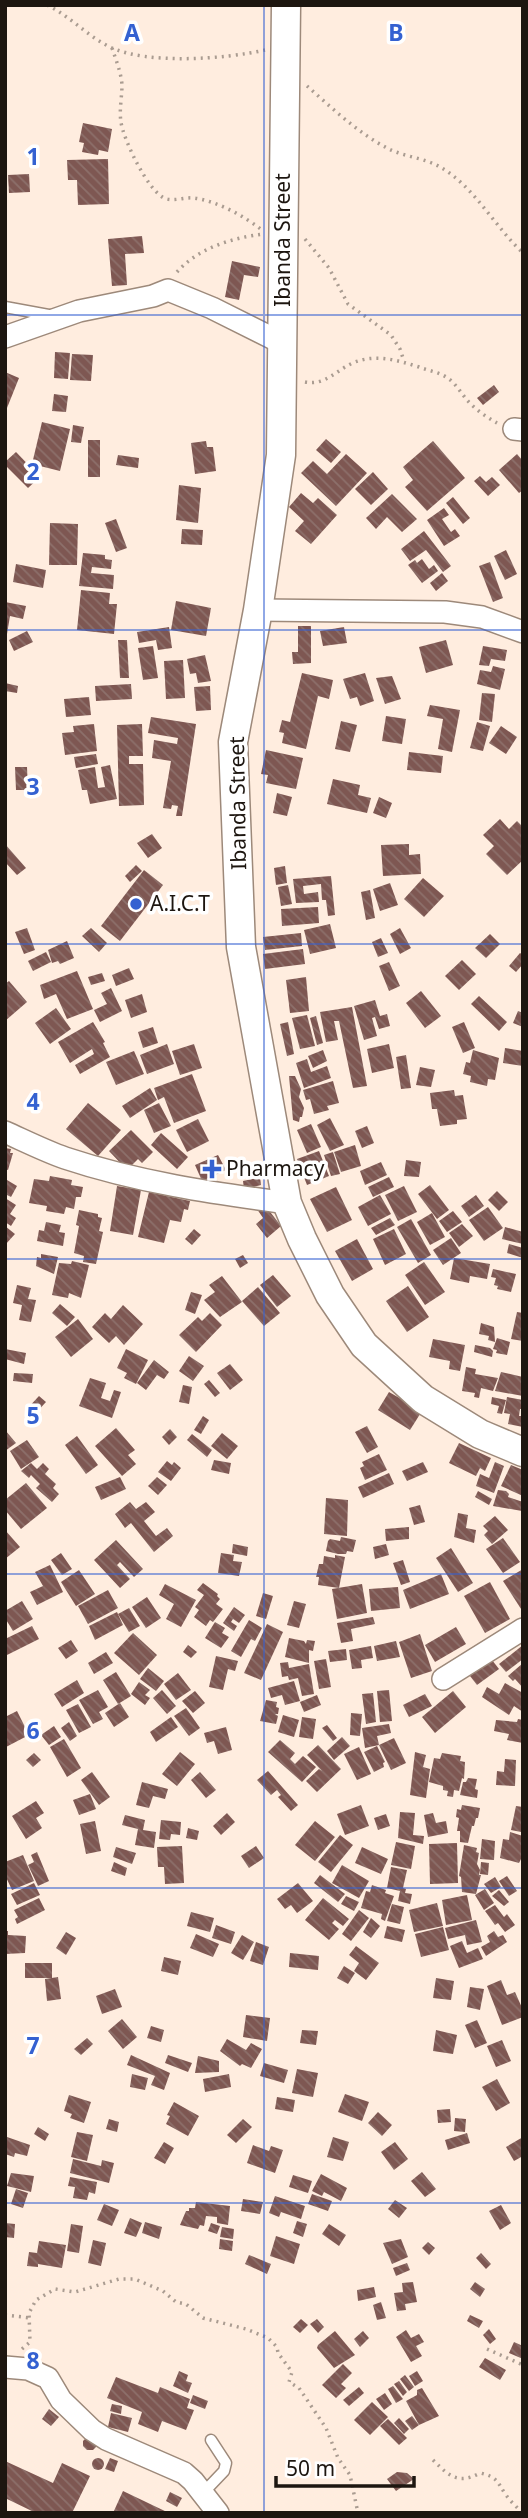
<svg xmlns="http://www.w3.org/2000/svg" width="528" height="2518" font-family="'Noto Sans',sans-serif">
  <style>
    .building { fill: url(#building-back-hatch) }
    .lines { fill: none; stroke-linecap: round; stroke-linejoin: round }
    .service-casing { stroke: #9d897a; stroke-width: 13 }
    .minor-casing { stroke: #9d897a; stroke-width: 24 }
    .tertiary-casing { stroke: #9d897a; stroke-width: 31 }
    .path { stroke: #aa9c91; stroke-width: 3.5; stroke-dasharray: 2 5; stroke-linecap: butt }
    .service { stroke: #fff; stroke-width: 10 }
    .minor { stroke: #fff; stroke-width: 21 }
    .tertiary { stroke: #fff; stroke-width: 28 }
    .grid { fill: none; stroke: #3461d1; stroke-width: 2; stroke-opacity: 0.55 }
    .poi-dot { fill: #3461d1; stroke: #fff; stroke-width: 2.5 }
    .labels { text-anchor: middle; stroke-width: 7; stroke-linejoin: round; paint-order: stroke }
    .street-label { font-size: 21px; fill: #1d1610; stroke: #fff }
    .poi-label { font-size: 21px; fill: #1d1610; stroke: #fff; text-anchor: start }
    .grid-label { font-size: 23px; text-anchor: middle; font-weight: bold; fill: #3461d1; stroke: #fff; stroke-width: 7; stroke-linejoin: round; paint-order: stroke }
  </style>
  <defs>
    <pattern id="building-back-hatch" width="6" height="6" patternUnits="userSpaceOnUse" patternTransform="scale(1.75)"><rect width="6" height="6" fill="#7e5752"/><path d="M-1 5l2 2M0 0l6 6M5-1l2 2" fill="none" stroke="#8d706b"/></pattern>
  </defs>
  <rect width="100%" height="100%" fill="#ffeddf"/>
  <g class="building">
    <polygon points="83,123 112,129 108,152 99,150 98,155 82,152 84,143 79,142"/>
    <polygon points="108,159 109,204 78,205 77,180 68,180 67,160"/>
    <polygon points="29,174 30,192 9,193 8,175"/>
    <polygon points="142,236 144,253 125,254 127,285 112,286 108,239"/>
    <polygon points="232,261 260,267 258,277 244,275 239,300 225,297"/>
    <polygon points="55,352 70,353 68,379 54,378"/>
    <polygon points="72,354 93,355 91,381 70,380"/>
    <polygon points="5,372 19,378 5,413"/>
    <polygon points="494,385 499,392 483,405 477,398"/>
    <polygon points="54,394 68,396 66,412 52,411"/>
    <polygon points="42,422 70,429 60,471 32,464"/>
    <polygon points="73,425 84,427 81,443 71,442"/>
    <polygon points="326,439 341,452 331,463 316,450"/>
    <rect x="88" y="440" width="12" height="37"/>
    <polygon points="206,441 207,447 213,447 216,471 195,474 191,443"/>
    <polygon points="433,441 465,478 427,511 405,487 413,480 403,467"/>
    <polygon points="16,452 40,477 28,488 5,465 5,462"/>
    <polygon points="346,454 367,473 336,506 301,473 313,461 327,474"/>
    <polygon points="517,454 523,461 523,490 519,493 499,470"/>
    <polygon points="118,455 139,458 138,468 116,465"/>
    <polygon points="373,472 388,489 371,505 355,489"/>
    <polygon points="480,476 486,482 492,477 500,485 488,496 474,481"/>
    <polygon points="179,485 201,488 198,523 176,520"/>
    <polygon points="301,493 313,503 318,498 337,515 311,544 295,531 304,521 289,507"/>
    <polygon points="392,494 417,519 402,532 387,517 376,529 366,518"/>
    <polygon points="453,497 470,518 463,524 446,503"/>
    <polygon points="444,508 449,515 442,519 451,532 455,529 460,536 444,546 427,520"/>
    <polygon points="116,519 127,548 116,552 105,523"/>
    <polygon points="50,523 78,524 77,565 49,565"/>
    <polygon points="182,529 203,530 202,545 181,544"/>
    <polygon points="424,531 451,566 443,572 426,550 410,561 401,549"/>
    <polygon points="506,550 517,574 505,580 494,556"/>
    <polygon points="83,553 105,555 105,559 112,560 111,569 92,567 91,573 114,575 113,589 79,586"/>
    <polygon points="422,559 429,569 434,565 438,571 422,583 408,565 415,560 417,563"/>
    <polygon points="490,562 503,598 493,602 479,566"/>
    <polygon points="16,564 46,570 43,588 13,582"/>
    <polygon points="442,573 448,581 436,591 430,583"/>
    <polygon points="81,590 110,593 109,604 117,604 114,634 77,630"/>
    <polygon points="176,601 211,608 206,636 171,630"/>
    <polygon points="5,602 26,606 23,619 10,616 7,634"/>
    <polygon points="298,626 311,626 311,663 293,664 292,652 298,652"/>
    <polygon points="169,627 172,648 158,650 156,640 139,643 137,632"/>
    <polygon points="344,627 347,643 323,646 320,631"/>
    <polygon points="27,631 33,642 14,651 9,640"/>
    <polygon points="118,640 127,640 129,678 120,678"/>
    <polygon points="446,640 453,665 426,673 419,647"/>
    <polygon points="153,646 158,678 143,680 138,648"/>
    <polygon points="483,646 507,650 505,661 491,659 489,666 479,665"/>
    <polygon points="205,655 211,681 198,683 196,673 190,674 187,659"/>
    <polygon points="183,660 185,698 166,699 164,661"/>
    <polygon points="493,666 505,669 500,690 477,684 480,670 491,672"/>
    <polygon points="302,673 333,680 329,699 318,696 306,749 282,743 284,733 279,732 282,720 290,722"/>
    <polygon points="365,673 374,701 360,706 357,697 350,699 343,679"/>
    <polygon points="392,676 401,699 385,704 376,678"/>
    <polygon points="5,683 18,686 17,693 5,691"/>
    <polygon points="131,684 132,699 96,701 95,686"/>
    <polygon points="210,686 211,710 196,711 194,687"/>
    <polygon points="482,693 495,694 492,722 479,720"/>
    <polygon points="89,697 91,715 66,717 64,699"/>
    <polygon points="430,705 460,710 452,752 438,749 443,719 427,716"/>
    <polygon points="386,716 406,719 402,744 382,741"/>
    <polygon points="151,717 196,724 182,816 176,816 178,806 172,805 171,809 163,808 171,761 152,758 154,740 177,744 178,738 148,733"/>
    <polygon points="341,721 357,725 350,752 335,749"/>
    <polygon points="477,722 490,726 483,751 470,748"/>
    <polygon points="94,724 97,751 65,755 62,733 74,732 73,726"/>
    <polygon points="142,724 143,756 129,756 129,764 143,764 144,805 119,806 117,725"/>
    <polygon points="501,726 517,737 506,754 489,743"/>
    <polygon points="266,750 303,758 296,789 266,783 268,775 261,774"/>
    <polygon points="409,752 443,756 441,773 407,770"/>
    <polygon points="96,754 98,764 76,768 74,757"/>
    <polygon points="110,765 117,799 90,804 87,790 82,790 78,770 95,767 98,788 105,787 101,767"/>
    <polygon points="15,767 27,767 28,790 16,790"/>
    <polygon points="333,779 360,785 358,795 371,798 367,813 327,804"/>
    <polygon points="277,793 292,797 287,816 273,813"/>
    <polygon points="379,797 392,803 386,818 373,813"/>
    <polygon points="500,819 509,829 517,821 523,827 523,860 507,875 486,854 494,846 483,835"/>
    <polygon points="152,834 162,848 148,858 137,843"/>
    <polygon points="5,844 26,868 17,875 5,862"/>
    <polygon points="409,844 409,855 420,854 421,874 383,876 381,845"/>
    <polygon points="136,865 142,871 130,882 125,876"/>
    <polygon points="285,866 287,883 276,885 274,868"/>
    <polygon points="144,870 163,885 120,941 101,926"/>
    <polygon points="331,876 335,915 328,916 326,900 322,900 321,884 303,886 304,894 318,892 319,902 296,903 293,879"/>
    <polygon points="423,878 444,896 424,917 404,899"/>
    <polygon points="390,883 398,905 380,911 373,889"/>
    <polygon points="288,885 292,904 281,906 278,887"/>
    <polygon points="370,890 375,918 366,920 361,892"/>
    <polygon points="318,907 319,923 282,926 281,909"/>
    <polygon points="330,924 336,948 310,954 304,930"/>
    <polygon points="27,928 35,950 24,954 15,932"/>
    <polygon points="91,928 107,943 99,952 82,936"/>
    <polygon points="400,928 411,948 400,954 390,934"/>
    <polygon points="301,933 302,946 265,950 263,937"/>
    <polygon points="490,934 500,944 486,958 475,948"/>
    <polygon points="381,938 388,953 378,957 372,942"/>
    <polygon points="67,941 74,958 60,964 58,961 52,963 48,950"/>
    <polygon points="303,949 305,964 265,969 263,954"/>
    <polygon points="46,952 51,962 33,971 28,961"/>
    <polygon points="520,953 523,955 523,964 516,972 509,966"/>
    <polygon points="462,960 476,974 459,990 445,976"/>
    <polygon points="389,962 400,986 389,991 379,966"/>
    <polygon points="129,968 134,979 116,986 112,975"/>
    <polygon points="77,971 93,1009 67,1019 56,994 44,999 40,985"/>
    <polygon points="102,973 105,981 91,985 88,977"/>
    <polygon points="306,977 309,1011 290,1013 286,980"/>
    <polygon points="9,981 27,1002 5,1021 5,984"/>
    <polygon points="111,988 122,1011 100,1022 94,1010 107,1004 101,993"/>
    <polygon points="421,991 441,1016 425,1028 406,1003"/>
    <polygon points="142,994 147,1012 131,1018 125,1000"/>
    <polygon points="479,996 507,1022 499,1031 471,1004"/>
    <polygon points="375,1000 380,1016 387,1014 390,1026 379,1029 375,1017 372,1018 377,1036 364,1040 354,1006"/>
    <polygon points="352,1007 367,1086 353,1088 339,1021 334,1021 338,1040 326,1042 320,1012"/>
    <polygon points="56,1008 71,1029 50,1044 35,1023"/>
    <polygon points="518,1011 523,1013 523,1027 513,1023"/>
    <polygon points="307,1015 315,1046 300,1049 292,1018"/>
    <polygon points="316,1016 323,1043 317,1045 310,1018"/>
    <polygon points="93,1022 105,1042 103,1043 110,1057 80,1074 75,1065 94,1054 92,1049 70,1063 58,1042"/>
    <polygon points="288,1022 294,1054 287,1056 280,1024"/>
    <polygon points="464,1022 475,1048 463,1053 452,1027"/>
    <polygon points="153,1027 158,1043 143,1048 138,1032"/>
    <polygon points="167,1044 174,1064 147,1074 140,1055"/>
    <polygon points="194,1044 202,1068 180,1075 172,1051"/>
    <polygon points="389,1044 394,1068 372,1073 367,1049"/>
    <polygon points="505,1048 523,1051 523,1066 503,1063"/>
    <polygon points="323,1050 327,1061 313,1068 308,1056"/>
    <polygon points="473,1050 499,1058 495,1080 488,1079 487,1086 470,1082 471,1076 463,1074 466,1062 470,1063"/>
    <polygon points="134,1051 144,1074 116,1085 106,1062"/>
    <polygon points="406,1055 411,1088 401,1089 396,1057"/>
    <polygon points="307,1059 311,1072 327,1066 331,1078 304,1088 296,1063"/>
    <polygon points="420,1067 435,1070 431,1087 416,1085"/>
    <polygon points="192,1074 206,1111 174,1123 164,1097 158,1100 154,1088"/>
    <polygon points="289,1076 295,1076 301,1089 299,1097 304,1108 302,1117 300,1117 299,1122 293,1120"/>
    <polygon points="333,1081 339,1103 327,1106 329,1110 314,1114 310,1099 306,1100 303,1090"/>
    <polygon points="150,1088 157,1100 130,1118 122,1106"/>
    <polygon points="454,1090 455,1096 463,1095 467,1119 457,1120 457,1124 440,1126 437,1109 432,1109 430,1093"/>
    <polygon points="88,1103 121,1130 98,1156 66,1129"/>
    <polygon points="159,1103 171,1126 154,1133 144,1110"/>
    <polygon points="330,1118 344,1145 330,1151 317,1125"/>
    <polygon points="198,1119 209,1141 187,1152 176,1130"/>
    <polygon points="311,1124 321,1147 307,1153 297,1130"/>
    <polygon points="367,1126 374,1143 362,1148 355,1131"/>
    <polygon points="131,1130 153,1152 142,1163 138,1159 127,1170 109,1151"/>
    <polygon points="161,1133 188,1157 177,1169 151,1145"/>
    <polygon points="355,1145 361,1166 341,1172 334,1152"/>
    <polygon points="5,1148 11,1149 10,1153 13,1153 8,1170 5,1169"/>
    <polygon points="319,1151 329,1176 307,1185 297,1159"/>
    <polygon points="333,1152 340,1174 331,1176 324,1155"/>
    <polygon points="218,1155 226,1170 202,1181 195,1165"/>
    <polygon points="406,1160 421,1162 419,1177 404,1176"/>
    <polygon points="381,1162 387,1175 365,1185 360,1171"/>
    <polygon points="50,1176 72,1180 71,1185 83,1187 81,1197 76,1197 74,1209 66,1207 64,1214 46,1211 47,1206 29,1203 34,1179 49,1181"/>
    <polygon points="260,1177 261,1185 244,1189 243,1181"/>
    <polygon points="389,1177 394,1187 373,1197 368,1187"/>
    <polygon points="7,1180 17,1186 11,1197 5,1194"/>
    <polygon points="430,1185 449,1210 437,1219 418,1194"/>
    <polygon points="117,1186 141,1190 133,1235 110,1231"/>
    <polygon points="404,1186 417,1212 398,1221 385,1195"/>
    <polygon points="336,1187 352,1220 327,1232 310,1199"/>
    <polygon points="497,1191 508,1202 499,1211 488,1200"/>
    <polygon points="149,1192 190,1201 188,1210 184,1209 181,1222 170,1220 164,1243 138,1237"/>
    <polygon points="380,1195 391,1214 368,1226 358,1207"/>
    <polygon points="476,1195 484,1206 469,1217 461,1206"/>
    <polygon points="5,1198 16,1205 10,1214 16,1218 11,1226 5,1222"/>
    <polygon points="264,1204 281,1226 267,1238 256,1224 263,1218 257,1209"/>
    <polygon points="488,1207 503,1228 484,1241 469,1220"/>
    <polygon points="79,1210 98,1214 98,1217 102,1218 99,1231 103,1232 96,1264 83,1262 84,1256 74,1253 79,1226 76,1225"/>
    <polygon points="453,1211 462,1222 447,1232 439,1221"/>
    <polygon points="432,1213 445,1237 430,1245 417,1222"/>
    <polygon points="390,1218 395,1225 376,1235 371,1228"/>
    <polygon points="411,1219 431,1255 418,1263 397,1227"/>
    <polygon points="46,1222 61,1225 59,1232 65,1233 63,1246 37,1241 39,1230 44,1231"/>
    <polygon points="462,1224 473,1236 459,1247 449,1233"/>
    <polygon points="5,1226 15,1234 5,1245"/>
    <polygon points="505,1227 523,1232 523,1244 502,1239"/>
    <polygon points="194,1229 201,1235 192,1245 185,1239"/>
    <polygon points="394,1229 406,1254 385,1265 373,1239"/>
    <polygon points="451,1238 461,1253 443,1265 433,1250"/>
    <polygon points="357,1239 373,1269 352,1281 335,1251"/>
    <polygon points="509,1244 523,1248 523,1258 507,1253"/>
    <polygon points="41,1254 58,1257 54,1274 36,1266 37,1257 41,1258"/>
    <polygon points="243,1255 248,1263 240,1268 235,1259"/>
    <polygon points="454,1258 490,1264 487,1279 470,1276 469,1283 450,1279"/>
    <polygon points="72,1261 89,1265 81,1298 69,1293 68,1298 52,1295 59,1263 71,1264"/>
    <polygon points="424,1262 445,1292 425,1305 405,1275"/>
    <polygon points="493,1269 516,1274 511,1292 497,1289 498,1286 494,1285 496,1278 491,1277"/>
    <polygon points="273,1275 291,1296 277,1307 260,1285"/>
    <polygon points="222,1276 242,1302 220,1317 204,1300 215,1292 209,1285"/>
    <polygon points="17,1285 31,1288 28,1299 36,1300 31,1322 19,1320 22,1305 13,1303"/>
    <polygon points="408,1286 429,1317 407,1332 386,1301"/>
    <polygon points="258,1287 280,1313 264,1326 242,1301"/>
    <polygon points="191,1292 202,1295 195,1314 185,1310"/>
    <polygon points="60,1304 75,1317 67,1326 52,1313"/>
    <polygon points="123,1305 143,1324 124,1345 116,1336 109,1343 92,1327 105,1313 111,1319"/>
    <polygon points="517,1312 523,1313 523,1341 511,1339"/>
    <polygon points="210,1313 222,1325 196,1352 179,1335 198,1317 202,1321"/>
    <polygon points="78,1319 93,1339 71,1357 55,1337"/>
    <polygon points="481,1323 494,1327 495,1342 488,1340 489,1336 479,1334"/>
    <polygon points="497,1338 510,1342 507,1355 496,1353 497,1350 493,1349"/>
    <polygon points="433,1339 465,1345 460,1371 449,1369 450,1361 429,1357"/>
    <polygon points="475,1345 490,1348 493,1351 492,1357 474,1352"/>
    <polygon points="5,1349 26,1353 24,1364 5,1359"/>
    <polygon points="126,1349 148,1360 136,1384 124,1378 127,1373 117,1368"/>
    <polygon points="189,1356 204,1366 193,1381 179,1371"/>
    <polygon points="154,1360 169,1372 164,1379 157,1375 146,1390 137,1383"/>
    <polygon points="230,1364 243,1380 230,1390 217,1373"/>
    <polygon points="466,1367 476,1369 475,1374 498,1378 493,1391 481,1388 479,1398 474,1397 475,1393 462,1391"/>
    <polygon points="501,1372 523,1377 523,1396 495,1391"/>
    <polygon points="14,1373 33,1374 32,1383 13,1381"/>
    <polygon points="90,1378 106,1383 101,1398 110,1401 114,1390 121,1392 112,1418 79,1406"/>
    <polygon points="209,1380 220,1393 215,1397 204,1384"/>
    <polygon points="183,1385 192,1387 189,1404 179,1402"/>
    <polygon points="389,1392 422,1411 410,1430 378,1410"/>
    <polygon points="39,1396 46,1402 33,1416 26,1410"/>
    <polygon points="492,1397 506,1400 502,1414 497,1413 499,1406 491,1404"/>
    <polygon points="507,1397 523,1400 523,1409 520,1409 519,1416 523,1416 523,1427 508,1424 510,1414 504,1413"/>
    <polygon points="203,1416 209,1420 201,1434 194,1430"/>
    <polygon points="367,1426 378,1447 367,1453 355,1432"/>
    <polygon points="116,1428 135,1450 128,1455 136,1464 122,1476 95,1446"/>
    <polygon points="170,1429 177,1437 169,1445 162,1437"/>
    <polygon points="5,1430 16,1443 5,1451"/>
    <polygon points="222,1433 238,1446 227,1459 211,1446"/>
    <polygon points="192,1434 212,1450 207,1457 187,1440"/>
    <polygon points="77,1436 98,1465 86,1474 65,1445"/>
    <polygon points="27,1440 39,1457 21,1469 10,1451"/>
    <polygon points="459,1443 491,1458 485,1471 480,1468 476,1476 449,1463"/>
    <polygon points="379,1454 387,1470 365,1480 360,1468 364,1466 362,1462"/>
    <polygon points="214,1460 231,1463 229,1474 211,1470"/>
    <polygon points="167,1461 172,1465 174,1462 181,1468 171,1481 158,1472"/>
    <polygon points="423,1462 428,1472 407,1481 402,1471"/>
    <polygon points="495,1462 504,1466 494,1493 476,1486 480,1474 489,1478"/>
    <polygon points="31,1463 37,1469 43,1463 49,1469 45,1474 56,1484 53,1488 59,1494 52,1502 36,1488 40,1484 31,1475 29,1478 21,1471"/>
    <polygon points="511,1465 523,1470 523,1496 501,1486"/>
    <polygon points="389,1473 394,1484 363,1498 358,1487"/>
    <polygon points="120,1477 126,1489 101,1500 95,1487"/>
    <polygon points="157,1477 167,1485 158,1495 148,1486"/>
    <polygon points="26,1483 47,1508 21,1529 5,1510 5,1500"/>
    <polygon points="498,1490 506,1491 509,1494 508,1497 523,1502 522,1511 493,1506"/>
    <polygon points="478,1491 492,1499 489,1505 475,1497"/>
    <polygon points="326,1498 348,1500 347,1536 324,1534"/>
    <polygon points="130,1502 136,1509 146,1502 155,1512 144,1521 156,1536 167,1528 173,1536 154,1552 131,1523 125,1528 115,1514"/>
    <polygon points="420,1505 425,1522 414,1525 409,1508"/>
    <polygon points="458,1513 468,1515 466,1528 476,1530 474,1543 454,1537"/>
    <polygon points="495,1516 508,1530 492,1544 484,1535 488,1531 483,1526"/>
    <polygon points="409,1527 409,1539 386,1541 385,1529"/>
    <polygon points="5,1530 20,1547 5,1559"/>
    <polygon points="341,1537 356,1540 353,1552 347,1551 346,1554 338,1554 326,1551 328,1541 330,1539 340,1541"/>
    <polygon points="503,1538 520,1562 503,1573 486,1549"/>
    <polygon points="116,1540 143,1569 134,1577 120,1562 117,1565 130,1579 120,1588 94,1560"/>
    <polygon points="233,1544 248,1547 247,1556 232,1553"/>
    <polygon points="386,1544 389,1555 375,1559 373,1547"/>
    <polygon points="451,1548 473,1583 458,1592 436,1558"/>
    <polygon points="61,1553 72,1569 62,1575 51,1560"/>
    <polygon points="221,1553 234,1555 233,1561 242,1562 239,1576 218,1573"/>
    <polygon points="335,1555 345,1557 339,1588 318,1585 319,1577 316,1577 319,1564 323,1564 324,1556 335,1558"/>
    <polygon points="403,1560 410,1582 401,1585 393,1563"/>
    <polygon points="50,1565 63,1592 37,1605 30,1592 43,1586 35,1572"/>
    <polygon points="523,1569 523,1612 503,1581"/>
    <polygon points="79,1570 95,1594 76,1606 61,1582"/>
    <polygon points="441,1574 449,1594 410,1609 403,1590"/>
    <polygon points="490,1582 510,1619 485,1633 464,1596"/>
    <polygon points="203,1583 218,1594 217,1596 220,1599 216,1604 223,1609 213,1622 210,1620 206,1626 194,1617 199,1610 195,1607 204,1595 197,1590"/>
    <polygon points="165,1584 196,1600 181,1627 166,1619 174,1604 159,1595"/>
    <polygon points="362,1584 367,1613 337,1619 332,1589"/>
    <polygon points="398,1587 400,1608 371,1611 369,1589"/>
    <polygon points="108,1590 118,1608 88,1624 78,1606"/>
    <polygon points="263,1593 273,1596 266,1619 256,1616"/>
    <polygon points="147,1597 161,1618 146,1628 132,1607"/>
    <polygon points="22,1601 33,1619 13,1631 5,1618 5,1611"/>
    <polygon points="294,1601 306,1604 299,1628 287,1625"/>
    <polygon points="234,1607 245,1615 239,1623 233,1619 231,1622 237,1626 234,1631 223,1623"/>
    <polygon points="129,1608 140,1626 129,1632 118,1614"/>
    <polygon points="117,1612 123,1625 95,1640 89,1626"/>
    <polygon points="373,1617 375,1624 351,1629 353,1641 341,1643 337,1623"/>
    <polygon points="249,1620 262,1628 255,1641 251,1639 241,1657 231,1651"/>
    <polygon points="215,1622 225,1628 222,1633 229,1637 221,1648 205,1638"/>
    <polygon points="267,1624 283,1632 261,1680 244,1673"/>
    <polygon points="32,1626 39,1639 7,1655 5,1639"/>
    <polygon points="456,1627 466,1644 435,1662 425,1645"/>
    <polygon points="133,1633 157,1655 139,1675 114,1653"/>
    <polygon points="420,1634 432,1671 411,1678 399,1642"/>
    <polygon points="289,1638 304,1641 306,1644 307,1640 315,1641 313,1651 309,1650 309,1663 285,1657"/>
    <polygon points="71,1640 78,1651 66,1659 58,1648"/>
    <polygon points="396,1641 400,1657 377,1661 374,1646"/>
    <polygon points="188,1645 197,1652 191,1658 183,1652"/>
    <polygon points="523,1645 523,1659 506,1672 499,1664"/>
    <polygon points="371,1646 373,1658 361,1660 362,1668 352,1669 349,1650"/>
    <polygon points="346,1649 347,1660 330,1662 328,1651"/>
    <polygon points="106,1652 113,1663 94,1674 88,1663"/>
    <polygon points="216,1656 238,1661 235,1671 228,1669 223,1690 209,1687"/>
    <polygon points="326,1659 331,1687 319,1689 314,1661"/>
    <polygon points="492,1660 499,1669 477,1685 470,1676"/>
    <polygon points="288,1662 289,1668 309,1664 314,1694 302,1696 298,1678 289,1680 288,1676 282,1677 280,1663"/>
    <polygon points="523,1663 523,1688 515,1679 513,1681 508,1676"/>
    <polygon points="148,1668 164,1681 156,1691 140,1679"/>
    <polygon points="116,1672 131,1696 118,1704 103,1680"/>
    <polygon points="178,1673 191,1690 176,1700 164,1684"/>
    <polygon points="77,1680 84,1693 62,1707 54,1694"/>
    <polygon points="294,1681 300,1701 285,1705 282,1695 271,1698 268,1688"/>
    <polygon points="139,1682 150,1690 145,1695 150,1698 145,1705 131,1694"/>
    <polygon points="505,1683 523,1693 523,1712 514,1706 509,1715 482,1697 487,1687 499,1694"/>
    <polygon points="98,1690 108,1707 99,1712 103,1719 93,1724 79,1700"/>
    <polygon points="162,1690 176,1706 167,1714 153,1698"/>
    <polygon points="389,1690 392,1721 380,1722 377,1691"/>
    <polygon points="195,1691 205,1703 193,1713 182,1701"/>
    <polygon points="453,1691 466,1707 435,1733 422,1717"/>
    <polygon points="373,1693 376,1722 366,1724 362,1694"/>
    <polygon points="425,1694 432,1706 409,1717 403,1705"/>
    <polygon points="317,1695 321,1705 304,1712 300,1702"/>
    <polygon points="266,1700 277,1702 276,1707 279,1708 278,1714 275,1714 278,1716 276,1724 260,1721"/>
    <polygon points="120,1703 129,1717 114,1727 105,1713"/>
    <polygon points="78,1704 91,1727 79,1733 66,1710"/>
    <polygon points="186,1708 200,1728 189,1736 174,1716"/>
    <polygon points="17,1711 29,1735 6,1747 5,1717"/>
    <polygon points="351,1713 362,1714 360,1736 350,1735"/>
    <polygon points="283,1715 299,1720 294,1737 278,1732"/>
    <polygon points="171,1717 178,1727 156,1742 150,1732"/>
    <polygon points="302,1717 316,1719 313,1739 299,1737"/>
    <polygon points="518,1719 523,1720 523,1743 507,1740 509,1734 494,1731 496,1720 517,1722"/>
    <polygon points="69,1722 77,1736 70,1741 61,1728"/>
    <polygon points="389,1724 391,1733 377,1736 379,1745 365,1748 362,1728"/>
    <polygon points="327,1725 337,1738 333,1741 322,1728"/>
    <polygon points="54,1726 61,1737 49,1745 41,1735"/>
    <polygon points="226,1727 232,1750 218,1754 214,1741 207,1743 204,1733"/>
    <polygon points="342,1737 350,1746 334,1760 327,1751"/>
    <polygon points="394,1738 406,1763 391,1770 379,1745"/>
    <polygon points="64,1739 81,1768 67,1777 50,1747"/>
    <polygon points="280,1740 295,1753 290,1759 295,1764 303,1756 316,1767 302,1782 268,1752"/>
    <polygon points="318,1745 341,1769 317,1792 306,1781 319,1769 322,1771 307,1755"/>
    <polygon points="377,1746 385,1762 383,1763 384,1767 374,1772 364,1752"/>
    <polygon points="359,1747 371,1774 357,1780 344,1754"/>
    <polygon points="180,1752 195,1764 177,1786 162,1774"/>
    <polygon points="415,1752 426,1755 423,1767 430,1769 426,1798 410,1795"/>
    <polygon points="34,1753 41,1760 33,1767 26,1760"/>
    <polygon points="442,1753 461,1756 460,1761 465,1762 464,1779 462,1778 459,1791 454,1790 453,1797 447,1796 448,1791 443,1790 443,1786 429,1782 434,1758 440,1759"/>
    <polygon points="505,1759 516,1760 515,1786 496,1785 497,1771 504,1772"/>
    <polygon points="268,1771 298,1805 291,1811 278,1797 281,1795 277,1790 271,1795 257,1780"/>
    <polygon points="92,1772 110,1797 99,1805 81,1780"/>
    <polygon points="200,1772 216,1790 206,1798 191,1780"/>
    <polygon points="468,1778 477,1779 475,1789 478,1790 477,1798 460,1795 463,1782 466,1782"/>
    <polygon points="142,1782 168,1789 165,1799 153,1796 149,1808 136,1805"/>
    <polygon points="90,1794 96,1809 79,1815 73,1800"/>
    <polygon points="36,1801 44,1813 36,1818 42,1828 26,1839 12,1816"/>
    <polygon points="361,1805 369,1826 345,1835 337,1814"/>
    <polygon points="462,1805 480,1808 478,1818 476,1818 474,1826 472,1826 468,1843 460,1842 460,1831 457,1831 459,1818 456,1817 457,1809 461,1810"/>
    <polygon points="516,1806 523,1807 523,1830 521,1832 511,1830"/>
    <polygon points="400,1812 415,1813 413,1835 424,1836 423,1844 398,1838"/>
    <polygon points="227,1813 235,1822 221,1835 213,1826"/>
    <polygon points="433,1813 436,1823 446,1821 448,1833 428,1837 424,1815"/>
    <polygon points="386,1814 390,1826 378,1830 374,1818"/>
    <polygon points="125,1815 145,1820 143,1830 156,1832 154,1848 135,1845 138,1829 122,1825"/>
    <polygon points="161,1820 181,1822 180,1835 171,1834 170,1840 159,1839"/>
    <polygon points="95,1821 101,1851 86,1854 80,1824"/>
    <polygon points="315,1821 335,1837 315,1861 295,1845"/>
    <polygon points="188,1828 199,1831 197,1840 186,1838"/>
    <polygon points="510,1832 523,1836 523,1855 519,1863 500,1858 503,1839 509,1840"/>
    <polygon points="340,1835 353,1845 331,1872 318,1862"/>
    <polygon points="482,1839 495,1841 494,1860 480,1859"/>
    <polygon points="396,1842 415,1846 411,1869 391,1865"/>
    <polygon points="457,1843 458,1883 430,1884 429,1844"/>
    <polygon points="464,1845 477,1848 476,1852 479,1853 477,1864 480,1870 479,1875 481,1875 476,1894 462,1892 461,1877 459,1876"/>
    <polygon points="182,1846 184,1883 165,1884 164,1867 158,1867 157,1847"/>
    <polygon points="256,1846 264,1858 249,1868 241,1856"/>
    <polygon points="116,1847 136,1853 132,1864 113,1857"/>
    <polygon points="362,1847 388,1859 381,1874 355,1863"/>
    <polygon points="37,1852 49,1881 38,1886 28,1865 34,1862 31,1855"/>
    <polygon points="23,1855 34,1881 12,1890 5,1875 5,1862"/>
    <polygon points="114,1862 127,1868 125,1876 111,1871"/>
    <polygon points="481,1862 489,1863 488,1875 480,1874"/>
    <polygon points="342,1865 369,1881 359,1898 332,1883"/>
    <polygon points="391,1867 407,1870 403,1888 406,1889 405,1893 412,1894 410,1904 398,1901 400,1891 387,1888"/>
    <polygon points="320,1875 345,1894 338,1902 314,1883"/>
    <polygon points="507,1876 517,1891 509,1896 499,1881"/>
    <polygon points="495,1877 501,1887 491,1893 484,1884"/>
    <polygon points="34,1883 40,1895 17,1905 11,1894"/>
    <polygon points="298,1883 313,1901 297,1913 291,1905 285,1909 277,1899"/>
    <polygon points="372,1885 386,1890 385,1893 394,1896 385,1921 381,1919 382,1914 361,1908 366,1891 370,1892"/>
    <polygon points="485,1889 494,1903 484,1910 475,1895"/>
    <polygon points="499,1890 509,1902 504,1906 492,1896"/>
    <polygon points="467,1895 472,1920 446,1925 442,1900"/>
    <polygon points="346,1896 359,1902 354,1911 341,1904"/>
    <polygon points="39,1898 45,1910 17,1924 15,1919 18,1917 14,1910"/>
    <polygon points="323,1898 349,1919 343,1926 335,1920 332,1923 339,1929 329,1940 305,1920"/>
    <polygon points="437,1903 443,1926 414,1932 409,1910"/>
    <polygon points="392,1904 404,1907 400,1924 387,1921"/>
    <polygon points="495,1905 504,1917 507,1914 515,1925 505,1932 498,1923 495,1925 485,1911"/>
    <polygon points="359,1910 369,1918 351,1941 342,1934"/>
    <polygon points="191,1912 214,1918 210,1932 187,1926"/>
    <polygon points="371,1918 380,1926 371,1938 363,1932"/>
    <polygon points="476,1920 482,1942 467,1945 465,1935 448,1939 445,1928"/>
    <polygon points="216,1925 235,1932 231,1944 212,1938"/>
    <polygon points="387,1926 405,1930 402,1942 384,1938"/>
    <polygon points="443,1927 449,1950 421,1957 415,1934"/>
    <polygon points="5,1931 8,1931 8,1935 26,1936 25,1953 5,1954"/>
    <polygon points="494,1931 498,1937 503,1935 507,1942 486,1956 481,1947 490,1942 487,1936"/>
    <polygon points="66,1932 76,1938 66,1955 56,1948"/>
    <polygon points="196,1934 219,1944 213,1957 190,1948"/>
    <polygon points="242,1935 254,1942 243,1960 231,1953"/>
    <polygon points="462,1941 467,1953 478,1948 483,1959 459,1968 450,1946"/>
    <polygon points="256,1942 269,1947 263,1965 250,1961"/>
    <polygon points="356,1946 379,1963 366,1980 354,1971 359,1963 349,1955"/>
    <polygon points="290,1953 319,1956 318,1970 289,1967"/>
    <polygon points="164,1957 181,1961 178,1975 161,1971"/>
    <rect x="25" y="1963" width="27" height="15"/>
    <polygon points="344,1966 355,1973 348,1984 337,1978"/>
    <polygon points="58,1977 61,1999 47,2001 45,1979"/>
    <polygon points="436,1978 454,1981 451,2000 433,1998"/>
    <polygon points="501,1980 507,1995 515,1992 523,2010 523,2017 502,2025 487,1986"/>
    <polygon points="470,1987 484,1989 480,2010 467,2007"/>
    <polygon points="115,1989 122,2007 102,2014 96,1996"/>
    <polygon points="246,2015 270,2018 267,2041 243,2037"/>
    <polygon points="122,2019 137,2037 123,2049 108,2031"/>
    <polygon points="477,2020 487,2043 475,2048 465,2025"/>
    <polygon points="151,2026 164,2030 161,2042 147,2038"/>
    <polygon points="302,2030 318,2031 316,2045 300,2043"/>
    <polygon points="436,2030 457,2035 453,2054 433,2051"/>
    <polygon points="87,2038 93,2044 81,2055 74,2049"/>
    <polygon points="227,2039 246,2050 251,2043 262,2049 251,2068 242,2064 240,2066 220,2051"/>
    <polygon points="502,2040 511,2061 496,2067 487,2046"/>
    <polygon points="131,2055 170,2073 164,2090 151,2085 155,2076 127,2065"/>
    <polygon points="168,2055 192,2063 188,2072 165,2063"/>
    <polygon points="198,2056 219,2061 219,2072 195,2073"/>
    <polygon points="264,2063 288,2070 284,2083 260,2076"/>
    <polygon points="297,2069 318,2073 313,2097 292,2093"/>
    <polygon points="132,2074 148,2078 145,2090 130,2087"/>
    <polygon points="229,2074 231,2087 205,2092 203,2079"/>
    <polygon points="497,2079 510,2103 496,2111 482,2087"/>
    <polygon points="345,2094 369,2102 362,2121 338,2112"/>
    <polygon points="69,2095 91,2102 84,2123 70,2118 72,2114 64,2111"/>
    <polygon points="277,2097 295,2100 293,2112 275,2109"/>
    <polygon points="174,2102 199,2116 188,2136 166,2124 170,2116 167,2115"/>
    <polygon points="450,2109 451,2122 438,2123 437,2110"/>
    <polygon points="378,2112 392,2125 382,2136 368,2123"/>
    <polygon points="455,2118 466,2119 465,2132 454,2131"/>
    <polygon points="109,2119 119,2122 117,2132 106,2129"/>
    <polygon points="243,2119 252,2127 236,2143 227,2135"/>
    <polygon points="38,2127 49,2134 45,2141 34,2134"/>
    <polygon points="77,2132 93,2135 87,2161 71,2157"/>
    <polygon points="467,2133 470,2143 448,2150 445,2140"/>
    <polygon points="7,2137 30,2145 27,2156 15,2153 14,2157 5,2154"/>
    <polygon points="333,2137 349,2142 343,2161 327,2157"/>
    <polygon points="523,2137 523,2156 514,2161 506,2147"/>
    <polygon points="164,2142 174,2148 165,2164 154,2158"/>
    <polygon points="395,2142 408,2159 394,2170 381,2152"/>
    <polygon points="253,2145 269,2151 271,2146 283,2150 275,2173 247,2163"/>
    <polygon points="73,2159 101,2166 102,2160 114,2163 109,2183 70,2173"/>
    <polygon points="422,2172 436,2189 425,2197 411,2181"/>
    <polygon points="11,2173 34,2176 31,2192 7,2186"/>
    <polygon points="321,2174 347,2188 341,2201 324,2192 322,2196 312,2191"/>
    <polygon points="293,2175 312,2181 308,2193 289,2187"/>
    <polygon points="70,2177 97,2182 95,2194 89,2192 87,2200 73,2198 75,2187 68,2186"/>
    <polygon points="16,2189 28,2193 23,2208 11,2204"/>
    <polygon points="312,2194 332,2201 328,2211 308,2204"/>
    <polygon points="275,2196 305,2206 301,2219 281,2212 279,2217 269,2213"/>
    <polygon points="243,2199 263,2202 260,2214 241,2211"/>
    <polygon points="395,2200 407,2208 399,2218 388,2209"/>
    <polygon points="196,2202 230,2206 228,2225 217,2223 217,2217 206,2216 204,2226 200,2225 198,2229 180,2225 186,2211 189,2211 189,2208 195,2208"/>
    <polygon points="104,2204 119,2210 112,2226 97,2220"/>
    <polygon points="501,2205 511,2223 500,2230 489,2211"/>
    <polygon points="130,2218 142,2223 136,2237 124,2233"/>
    <polygon points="297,2221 307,2224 303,2237 293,2233"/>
    <polygon points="145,2222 162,2227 159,2239 142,2233"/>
    <polygon points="5,2223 15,2224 14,2238 5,2237"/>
    <polygon points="211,2223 220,2226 217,2234 208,2231"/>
    <polygon points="71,2224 83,2226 79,2253 67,2251"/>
    <polygon points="329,2224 346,2235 339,2246 322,2234"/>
    <polygon points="222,2227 234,2229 233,2239 220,2237"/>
    <polygon points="276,2236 300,2244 294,2264 270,2256"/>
    <polygon points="220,2239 233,2241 232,2251 219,2249"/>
    <polygon points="401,2239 408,2257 392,2264 383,2243"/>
    <polygon points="93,2240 106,2243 101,2266 88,2263"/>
    <polygon points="39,2241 66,2245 62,2268 38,2264 38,2267 27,2266 29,2252 37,2253"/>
    <polygon points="428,2242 435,2248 429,2255 422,2248"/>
    <polygon points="481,2253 491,2264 486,2269 476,2258"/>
    <polygon points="249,2255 271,2264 267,2274 245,2264"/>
    <polygon points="407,2263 410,2270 396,2276 393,2268"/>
    <polygon points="413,2282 417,2302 405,2304 406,2310 397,2311 394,2293 403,2292 402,2283"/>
    <polygon points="475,2282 485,2289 480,2297 470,2289"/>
    <polygon points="374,2287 376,2297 358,2301 357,2290"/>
    <polygon points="381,2302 386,2318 377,2320 373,2305"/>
    <polygon points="470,2315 483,2321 479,2328 467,2321"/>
    <polygon points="301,2319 308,2325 300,2333 293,2327"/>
    <polygon points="317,2319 324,2327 318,2333 310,2324"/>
    <polygon points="489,2329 496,2339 490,2344 483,2335"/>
    <polygon points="406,2330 411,2338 419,2334 424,2342 416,2346 422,2356 411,2362 396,2337"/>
    <polygon points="335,2331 355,2355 334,2368 317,2348 318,2345"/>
    <polygon points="363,2331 369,2338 360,2347 354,2339"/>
    <polygon points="514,2342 523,2346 523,2359 509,2353"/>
    <polygon points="485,2358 506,2370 500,2380 479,2367"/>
    <polygon points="343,2364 352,2373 341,2384 346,2388 336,2398 322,2385"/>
    <polygon points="179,2371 188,2375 186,2381 192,2383 188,2393 173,2386"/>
    <polygon points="417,2371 423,2381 415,2386 409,2376"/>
    <polygon points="405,2375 414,2387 409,2391 400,2379"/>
    <polygon points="116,2377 158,2393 160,2387 190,2399 187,2408 194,2410 186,2430 162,2421 158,2432 138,2424 142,2412 107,2398"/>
    <polygon points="399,2381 407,2392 403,2396 394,2384"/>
    <polygon points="393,2386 403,2399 396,2403 388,2389"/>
    <polygon points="359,2387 364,2393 349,2406 343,2400"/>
    <polygon points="422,2388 439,2416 419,2425 406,2401 417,2395 417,2390"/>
    <polygon points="385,2393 392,2404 384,2410 376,2399"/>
    <polygon points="193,2395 208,2401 205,2409 190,2403"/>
    <polygon points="372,2402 388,2417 370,2435 354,2420"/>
    <polygon points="112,2404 122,2406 121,2414 110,2411"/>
    <polygon points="49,2409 59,2417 51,2426 42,2419"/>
    <polygon points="111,2413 132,2418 128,2432 108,2427"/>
    <polygon points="412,2416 419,2425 412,2430 405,2421"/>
    <polygon points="399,2418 409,2429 404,2434 394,2423"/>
    <polygon points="388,2419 407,2438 399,2445 380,2426"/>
    <polygon points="87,2437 97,2441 97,2446 93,2450 87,2450 83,2446 83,2441"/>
    <circle cx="98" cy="2464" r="6"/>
    <polygon points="110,2458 118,2461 114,2472 105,2469"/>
    <polygon points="5,2461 53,2483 62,2463 90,2476 72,2513 36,2513 5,2498"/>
    <polygon points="397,2472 407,2473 414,2479 396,2491 387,2479"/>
    <polygon points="123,2491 169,2513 113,2513"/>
    <polygon points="170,2492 182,2498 177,2507 166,2501"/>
  </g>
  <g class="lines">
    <defs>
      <g id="service">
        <polyline points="5,307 54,316"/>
        <polyline points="203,2493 224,2471 226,2463 211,2440"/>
      </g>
      <g id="minor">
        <polyline points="5,337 79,311 153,296 168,290 212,308 282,343"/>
        <polyline points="514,429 523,430"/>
        <polyline points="258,610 445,612 482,617 523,632"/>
        <path d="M5,1132C25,1141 45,1151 65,1158C137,1182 212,1193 287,1203"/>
        <polyline points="443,1679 523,1629"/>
        <polyline points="5,2367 28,2369 48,2378 61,2400 92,2430 106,2439 184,2473 193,2481 218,2513"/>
      </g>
      <polyline id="tertiary" points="286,5 281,455 258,610 233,742 241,947 287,1203 302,1239 330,1295 364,1345 423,1399 480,1434 523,1452"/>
    </defs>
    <use href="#service" class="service-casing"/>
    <use href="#minor" class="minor-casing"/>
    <use href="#tertiary" class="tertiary-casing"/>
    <g class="path">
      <path d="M47,5C70,16 87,36 110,47C147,65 226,59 265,50"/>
      <path d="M112,48C116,60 121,72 122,85C122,97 119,110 121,122C123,139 150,196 167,199C176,201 185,197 194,198C217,201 244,216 262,230"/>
      <path d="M307,86C332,108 359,134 389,149C405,157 425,158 440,167C473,185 495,227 523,253"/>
      <polyline points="305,239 329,268 348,304 391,335 400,349 404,361"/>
      <path d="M177,272C198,248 232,238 263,234"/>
      <path d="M305,382C326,386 337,369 355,362C377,354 397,360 419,367C429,371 440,372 449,379C456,384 461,393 467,400C475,409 486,417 497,423"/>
      <polyline points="5,2315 31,2318"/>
      <polyline points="22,2349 30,2342 29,2313 36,2300 55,2289 75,2292 119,2279 135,2279 163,2291 176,2302 186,2304 203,2318 246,2329 268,2338 277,2347 278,2353 292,2372 289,2382 299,2388 326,2428 338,2458 350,2475 358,2513"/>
      <polyline points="487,2349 523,2365"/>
      <path d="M433,2460C449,2476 458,2485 480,2473C498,2477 497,2482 506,2495C510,2501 517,2507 522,2513"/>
    </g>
    <use href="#service" class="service"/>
    <use href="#minor" class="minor"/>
    <use href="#tertiary" class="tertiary"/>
  </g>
  <path class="grid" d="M264,5V2513M5,315H523M5,630H523M5,944H523M5,1259H523M5,1574H523M5,1888H523M5,2203H523"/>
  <g class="poi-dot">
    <circle cx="136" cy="904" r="7"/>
    <path d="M208.5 1158.5h7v7h7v7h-7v7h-7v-7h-7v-7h7z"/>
  </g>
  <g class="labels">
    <g class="street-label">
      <text transform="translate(283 240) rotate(-90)" y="7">Ibanda Street</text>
      <text transform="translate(238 803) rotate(-91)" y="7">Ibanda Street</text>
    </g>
    <g class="poi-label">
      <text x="150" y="911">A.I.C.T</text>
      <text x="226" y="1176">Pharmacy</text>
    </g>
  </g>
  <g class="grid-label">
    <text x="132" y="41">A</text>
    <text x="396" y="41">B</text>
    <text x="33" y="165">1</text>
    <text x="33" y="480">2</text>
    <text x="33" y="795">3</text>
    <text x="33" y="1110">4</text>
    <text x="33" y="1424">5</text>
    <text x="33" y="1739">6</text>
    <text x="33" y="2054">7</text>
    <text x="33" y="2369">8</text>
  </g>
  <rect width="528" height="2518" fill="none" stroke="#1d1610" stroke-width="14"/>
  <path d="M276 2476v10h138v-10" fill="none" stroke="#1d1610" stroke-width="3.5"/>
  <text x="286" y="2476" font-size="21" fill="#1d1610" stroke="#ffffff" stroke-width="5" paint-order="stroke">50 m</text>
</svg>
